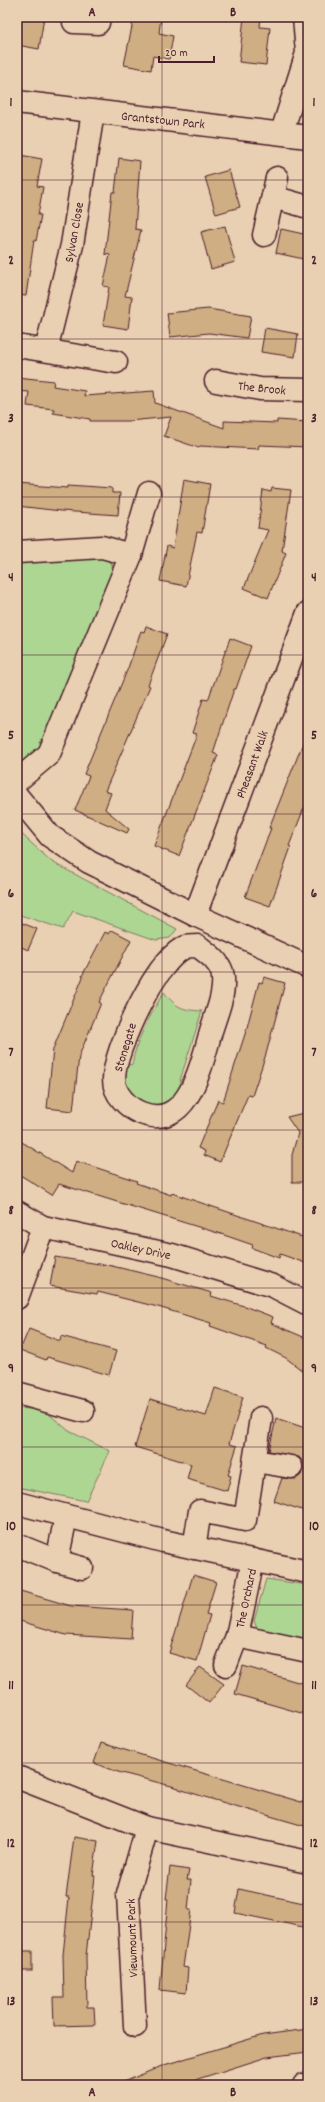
<svg xmlns="http://www.w3.org/2000/svg" width="325" height="2102" font-family="Dekko,sans-serif">
  <style>
    .green { fill: #add693; stroke: #7c7a5f }
    .building { fill: #cfae83; stroke: #4a1f2b }
    .lines { fill: none; stroke-linecap: round; stroke-linejoin: round }
    .minor-casing { stroke: #4a1f2b; stroke-width: 25 }
    .minor { stroke: #ead0b2; stroke-width: 22 }
    .grid { fill: none; stroke: #4a1f2b; stroke-width: 1; stroke-opacity: 0.55 }
    .labels { text-anchor: middle; stroke-width: 3; stroke-linejoin: round; paint-order: stroke }
    .street-label { font-size: 13px; fill: #4a1f2b; stroke: #ead0b2 }
    .neatline { fill: none; stroke: #4a1f2b; stroke-width: 1.5 }
    .grid-label { font-size: 13px; text-anchor: middle; font-weight: bold; fill: #4a1f2b }
  </style>
  <rect width="100%" height="100%" fill="#ead0b2"/>
  <filter id="ink" filterUnits="userSpaceOnUse"><feTurbulence type="fractalNoise" baseFrequency=".025" numOctaves="2"/><feDisplacementMap in="SourceGraphic" scale="8" xChannelSelector="R" yChannelSelector="G"/><feConvolveMatrix kernelMatrix="1 2 1 2 8 2 1 2 1" color-interpolation-filters="sRGB"/></filter>
  <g filter="url(#ink)">
    <g class="green">
      <polygon points="103,557 112,564 113,577 41,750 30,761 17,761 17,560"/>
      <polygon points="17,830 52,862 177,929 170,938 156,940 73,911 63,929 17,914"/>
      <path d="M164,992C176,1008 183,1010 202,1011L180,1080L184,1087L177,1100L147,1108L125,1091L124,1063L132,1065C136,1039 151,1014 164,992Z"/>
      <polygon points="17,1408 44,1410 69,1431 110,1451 86,1501 17,1487"/>
      <polygon points="266,1579 308,1585 308,1632 300,1640 258,1631 254,1621"/>
    </g>
    <g class="building">
      <polygon points="17,17 44,17 39,49 17,45"/>
      <polygon points="134,17 161,17 159,33 173,36 169,59 153,56 151,70 124,65"/>
      <polygon points="244,17 261,17 260,27 270,28 266,65 239,62"/>
      <polygon points="20,155 42,159 37,186 43,187 38,215 41,215 36,241 34,240 26,296 17,295 17,173"/>
      <polygon points="119,158 140,161 135,229 141,230 125,296 132,297 128,329 103,325 109,287 103,286 110,255 105,254 112,192 115,192"/>
      <polygon points="229,170 240,207 216,214 205,177"/>
      <polygon points="225,226 235,262 211,269 201,232"/>
      <polygon points="281,229 308,235 308,260 276,253"/>
      <polygon points="208,309 251,316 247,338 209,333 170,337 167,313"/>
      <polygon points="265,328 298,334 295,357 261,352"/>
      <polygon points="17,377 54,381 53,386 85,391 84,396 154,391 155,403 224,428 224,421 277,423 277,420 308,422 308,447 259,445 258,449 200,446 199,448 164,436 171,417 129,421 90,421 90,419 53,413 54,409 27,406 29,392 17,391"/>
      <polygon points="184,479 210,484 202,533 197,532 186,586 160,581 167,546 173,548"/>
      <polygon points="17,484 68,488 68,485 112,488 112,493 120,493 118,515 61,511 17,506"/>
      <polygon points="272,488 291,490 282,551 286,553 268,598 244,588 268,530 258,528 263,490 271,492"/>
      <polygon points="146,626 167,634 148,685 150,686 105,791 111,793 105,809 129,829 127,833 75,810 89,776 84,774 128,668 141,631 144,632"/>
      <polygon points="230,638 251,646 236,689 234,689 213,753 218,755 179,856 154,846 197,734 192,733 203,699 208,700"/>
      <polygon points="307,733 308,798 289,846 291,847 270,906 245,897 271,828 269,828"/>
      <polygon points="17,921 37,929 28,950 17,945"/>
      <polygon points="112,930 131,940 99,1002 101,1003 79,1056 73,1111 47,1108 53,1049 83,977 82,976 105,932 109,934"/>
      <polygon points="264,977 285,983 266,1054 252,1096 248,1095 220,1162 204,1155 205,1151 198,1148 218,1100 223,1102 246,1031 259,982 262,983"/>
      <polygon points="308,1112 308,1182 292,1182 292,1155 298,1133 287,1117"/>
      <polygon points="17,1139 72,1173 76,1161 137,1181 136,1183 171,1195 172,1193 308,1239 308,1264 280,1254 279,1258 252,1248 253,1245 221,1234 59,1184 52,1195 17,1173"/>
      <polygon points="55,1257 112,1266 158,1277 212,1293 211,1296 244,1306 273,1317 271,1323 308,1339 308,1375 286,1358 266,1348 267,1346 210,1326 211,1323 158,1307 98,1292 97,1294 50,1286"/>
      <polygon points="29,1329 60,1341 61,1336 116,1351 109,1375 47,1357 46,1360 20,1350"/>
      <polygon points="215,1388 243,1397 229,1444 237,1446 228,1475 231,1476 227,1491 187,1479 191,1464 135,1447 150,1399 206,1416"/>
      <polygon points="276,1418 308,1429 308,1512 274,1501 282,1478 296,1479 301,1475 303,1469 303,1462 299,1457 269,1451"/>
      <polygon points="193,1575 216,1582 206,1614 210,1615 197,1661 169,1653"/>
      <polygon points="17,1590 71,1606 133,1610 131,1639 66,1635 17,1620"/>
      <polygon points="243,1666 308,1685 308,1715 235,1694"/>
      <polygon points="200,1667 224,1684 209,1703 186,1685"/>
      <polygon points="101,1743 308,1804 308,1827 208,1798 179,1789 179,1788 118,1772 94,1763"/>
      <polygon points="74,1837 98,1841 93,1876 95,1876 86,1956 87,2007 94,2007 95,2025 54,2026 53,1997 64,1997 63,1955 69,1897 66,1897"/>
      <polygon points="170,1867 189,1870 187,1880 191,1880 188,1910 191,1910 183,1967 188,1968 186,1993 160,1990 168,1899 166,1899"/>
      <polygon points="239,1889 308,1904 308,1928 235,1913"/>
      <rect x="17" y="1951" width="15" height="20"/>
      <polygon points="308,2029 308,2052 267,2057 179,2085 117,2085 164,2065 263,2035"/>
    </g>
    <g class="lines">
      <defs>
        <g id="minor">
          <polyline points="74,22 98,23 99,17"/>
          <polyline points="17,102 308,137"/>
          <polyline points="282,132 307,53 304,17"/>
          <polyline points="273,197 308,207"/>
          <polyline points="264,235 277,178"/>
          <polyline points="17,346 116,362"/>
          <polyline points="46,350 72,245 93,112"/>
          <polyline points="216,381 260,389 308,390"/>
          <polyline points="17,552 102,547 131,555"/>
          <polyline points="17,781 49,754 131,555 149,493"/>
          <polyline points="17,796 50,836 89,862 195,915 308,967"/>
          <polyline points="195,915 308,613"/>
          <path d="M198,946C207,953 218,960 222,972C227,990 216,1014 211,1031C202,1062 189,1132 141,1113C128,1108 114,1094 114,1080C113,1051 158,956 186,947C189,946 194,946 198,946Z"/>
          <polyline points="17,1212 43,1227 172,1255 273,1286 308,1304"/>
          <polyline points="17,1298 43,1227"/>
          <polyline points="17,1393 83,1411"/>
          <polyline points="255,1461 291,1467"/>
          <polyline points="17,1503 163,1541 308,1572"/>
          <polyline points="17,1545 57,1561 82,1568"/>
          <polyline points="194,1548 200,1511 245,1520 261,1418"/>
          <polyline points="253,1560 237,1636 308,1651"/>
          <polyline points="57,1561 66,1516"/>
          <polyline points="226,1665 237,1636"/>
          <polyline points="17,1777 147,1828 308,1862"/>
          <polyline points="135,2026 128,1894 147,1828"/>
          <polyline points="304,2085 308,2084"/>
        </g>
      </defs>
      <use href="#minor" class="minor-casing"/>
      <use href="#minor" class="minor"/>
    </g>
  </g>
  <path class="grid" d="M162,17V2085M17,180H308M17,339H308M17,497H308M17,655H308M17,814H308M17,972H308M17,1130H308M17,1288H308M17,1447H308M17,1605H308M17,1763H308M17,1922H308"/>
  <g class="labels">
    <g class="street-label">
      <text transform="translate(163 119) rotate(6)" y="5">Grantstown Park</text>
      <text transform="translate(73 232) rotate(-80)" y="5">Sylvan Close</text>
      <text transform="translate(262 387) rotate(6)" y="5">The Brook</text>
      <text transform="translate(251 764) rotate(-70)" y="5">Pheasant Walk</text>
      <text transform="translate(124 1047) rotate(-73)" y="5">Stonegate</text>
      <text transform="translate(141 1248) rotate(12)" y="5">Oakley Drive</text>
      <text transform="translate(245 1598) rotate(-78)" y="5">The Orchard</text>
      <text transform="translate(131 1938) rotate(-92)" y="5">Viewmount Park</text>
    </g>
  </g>
  <rect width="325" height="2102" fill="none" stroke="#ead0b2" stroke-width="44"/>
  <path d="M159 56v6h55v-6" fill="none" stroke="#4a1f2b" stroke-width="2"/>
  <text x="165" y="56" font-size="12" fill="#4a1f2b" stroke="#ead0b2" stroke-width="3" paint-order="stroke">20 m</text>
  <rect x="22" y="22" width="281" height="2058" class="neatline"/>
  <g class="grid-label">
    <text x="92" y="16">A</text>
    <text x="233" y="16">B</text>
    <text x="11" y="106">1</text>
    <text x="314" y="106">1</text>
    <text x="11" y="264">2</text>
    <text x="314" y="264">2</text>
    <text x="11" y="422">3</text>
    <text x="314" y="422">3</text>
    <text x="11" y="581">4</text>
    <text x="314" y="581">4</text>
    <text x="11" y="739">5</text>
    <text x="314" y="739">5</text>
    <text x="11" y="897">6</text>
    <text x="314" y="897">6</text>
    <text x="11" y="1056">7</text>
    <text x="314" y="1056">7</text>
    <text x="11" y="1214">8</text>
    <text x="314" y="1214">8</text>
    <text x="11" y="1372">9</text>
    <text x="314" y="1372">9</text>
    <text x="11" y="1530">10</text>
    <text x="314" y="1530">10</text>
    <text x="11" y="1689">11</text>
    <text x="314" y="1689">11</text>
    <text x="11" y="1847">12</text>
    <text x="314" y="1847">12</text>
    <text x="11" y="2005">13</text>
    <text x="314" y="2005">13</text>
    <text x="92" y="2096">A</text>
    <text x="233" y="2096">B</text>
  </g>
</svg>
